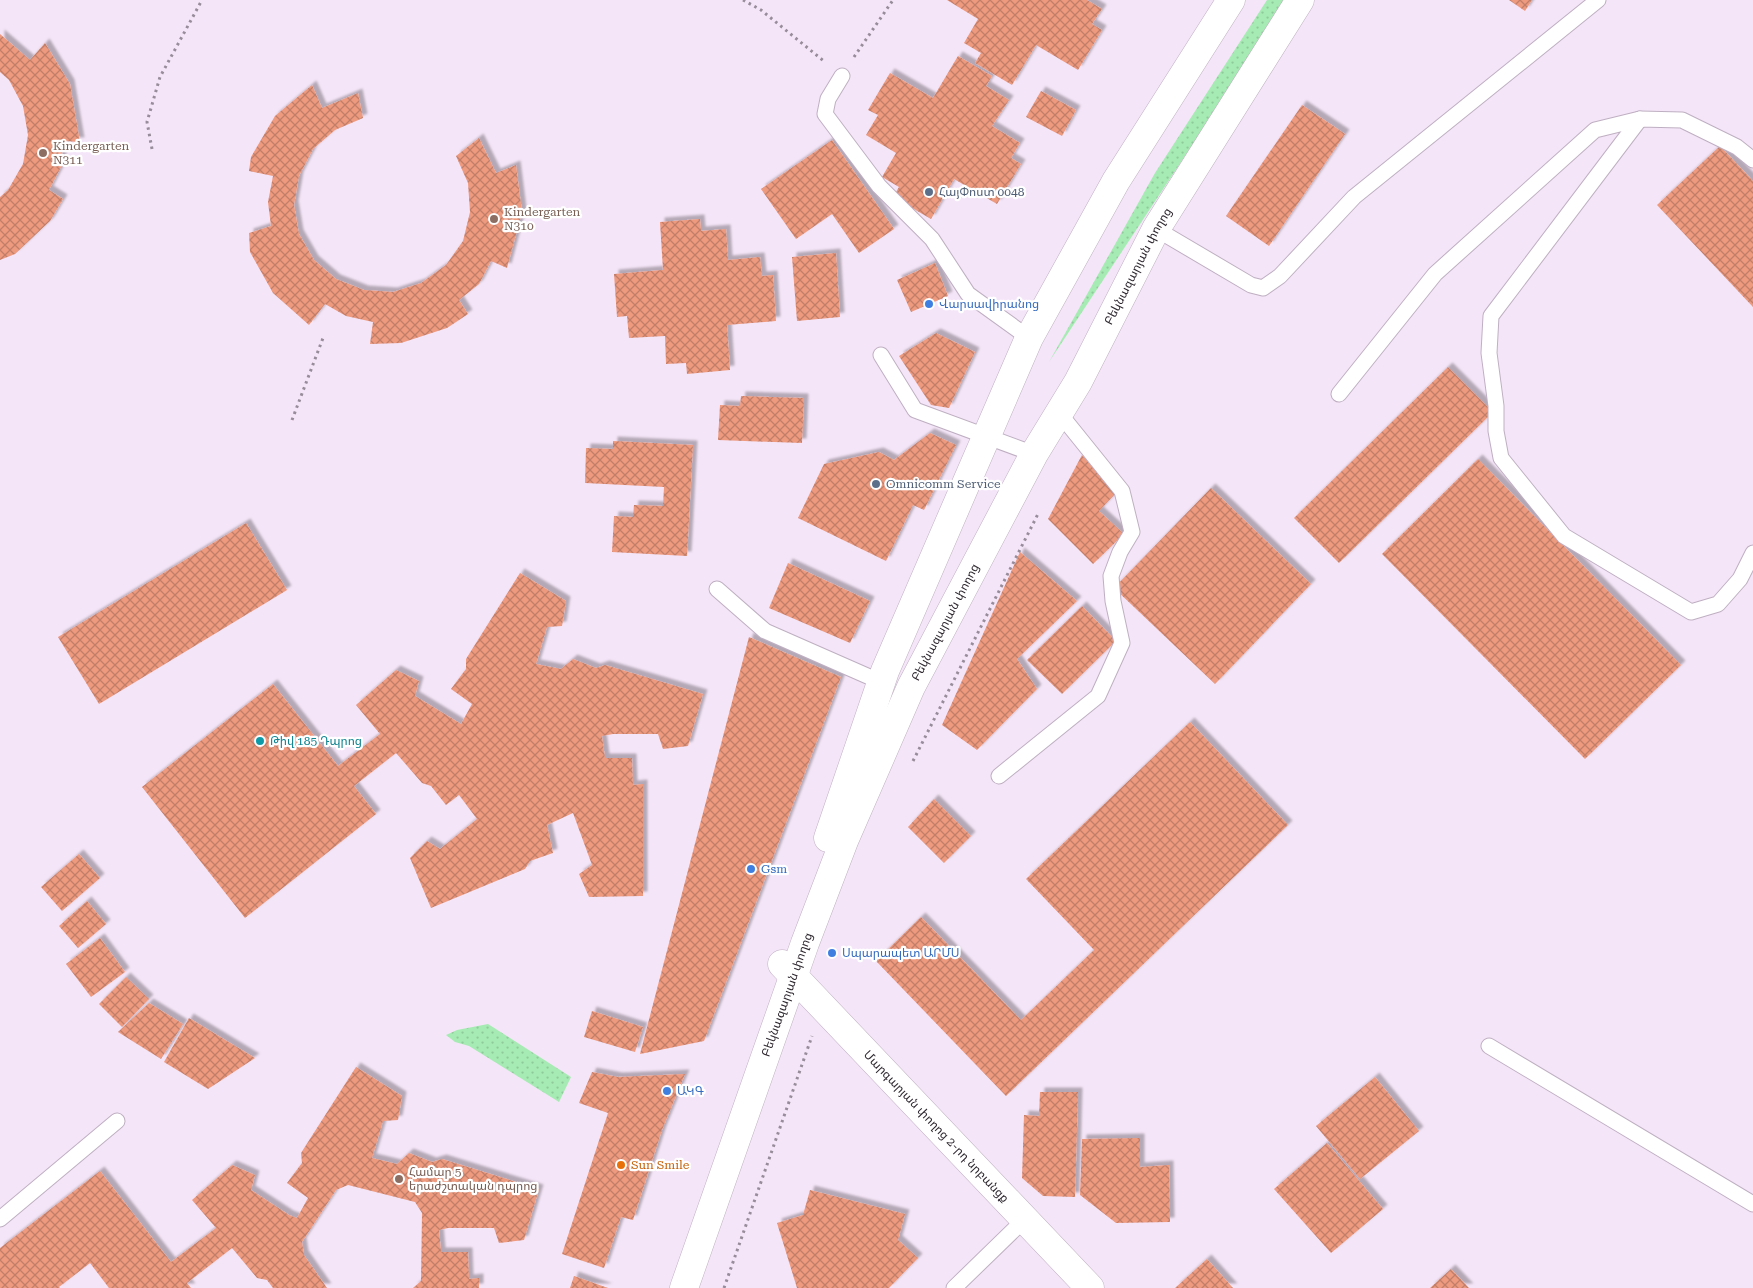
<svg xmlns="http://www.w3.org/2000/svg" width="1753" height="1288" font-family="'Roboto Serif','Noto Sans Armenian',serif">
  <style>
    .grass { fill: url(#grass-dots) }
    .building { fill: url(#building-cross-hatch); filter: url(#shadow) }
    .lines { fill: none; stroke-linecap: round; stroke-linejoin: round }
    .lane-casing { stroke: #bfafc2; stroke-width: 17 }
    .street-casing { stroke: #bfafc2; stroke-width: 29 }
    .secondary-casing { stroke: #bfafc2; stroke-width: 29 }
    .path { stroke: #978c99; stroke-width: 3; stroke-dasharray: 2.5 4; stroke-linecap: butt }
    .lane { stroke: #fff; stroke-width: 15 }
    .street { stroke: #fff; stroke-width: 28 }
    .secondary { stroke: #fff; stroke-width: 28 }
    .education-dot { fill: #8d6e63; stroke: #fff; stroke-width: 2 }
    .service-dot { fill: #5c6f8a; stroke: #fff; stroke-width: 2 }
    .shop-dot { fill: #3f7fe0; stroke: #fff; stroke-width: 2 }
    .culture-dot { fill: #0f9aa8; stroke: #fff; stroke-width: 2 }
    .food-dot { fill: #e8710a; stroke: #fff; stroke-width: 2 }
    .labels { text-anchor: middle; stroke-width: 4.5; stroke-linejoin: round; paint-order: stroke }
    .education-label { font-size: 12px; fill: #785e54; stroke: #fff; text-anchor: start }
    .service-label { font-size: 12px; fill: #4e5e75; stroke: #fff; text-anchor: start }
    .street-label { font-size: 12px; fill: #2e282f; stroke: #fff }
    .shop-label { font-size: 12px; fill: #366cbe; stroke: #fff; text-anchor: start }
    .culture-label { font-size: 12px; fill: #0d838f; stroke: #fff; text-anchor: start }
    .food-label { font-size: 12px; fill: #c56008; stroke: #fff; text-anchor: start }
  </style>
  <defs>
    <pattern id="grass-dots" width="8" height="8" patternUnits="userSpaceOnUse" patternTransform="scale(1.25)"><rect width="8" height="8" fill="#a6ebb3"/><path d="M2 2h.1M6 6h.1" fill="none" stroke="#8fca9a" stroke-width="1.8" stroke-linecap="round"/></pattern>
    <pattern id="building-cross-hatch" width="8" height="8" patternUnits="userSpaceOnUse" patternTransform="scale(1.25)"><rect width="8" height="8" fill="#ee9a7e"/><path d="M0 0l8 8M0 8l8-8" fill="none" stroke="#c17e68"/></pattern>
    <filter id="shadow"><feDropShadow dx="4.5" dy="-4.5" stdDeviation="1" flood-color="#0004"/></filter>
  </defs>
  <rect width="100%" height="100%" fill="#f5e5f8"/>
  <g class="grass">
    <polygon points="1267,0 1288,0 1049,362 1155,173"/>
    <polygon points="488,1024 571,1077 559,1102 469,1046 455,1042 446,1035 457,1030"/>
  </g>
  <g class="building">
    <polygon points="947,0 1087,0 1102,9 1092,24 1102,30 1078,70 1036,45 1012,85 975,63 981,53 964,43 978,19"/>
    <polygon points="1509,0 1532,0 1525,11"/>
    <polygon points="0,34 30,60 45,43 70,84 80,142 63,141 61,167 49,190 63,199 50,221 15,254 0,260 0,197 8,190 23,164 28,135 23,106 9,80 0,72"/>
    <polygon points="958,56 992,76 986,86 1009,100 992,126 1020,143 1011,158 1021,164 997,204 954,179 931,219 893,197 899,187 882,177 896,153 866,135 878,115 868,110 890,73 933,98"/>
    <polygon points="312,85 322,108 358,93 363,118 335,130 313,149 299,176 294,205 299,234 314,260 336,279 364,290 393,292 421,283 446,265 463,241 470,212 468,183 456,156 479,138 496,173 516,165 522,212 507,268 491,261 479,284 459,300 468,314 447,328 401,343 370,344 373,322 346,316 325,304 309,325 273,293 250,252 249,233 271,226 268,202 273,176 249,171 251,157 275,116"/>
    <polygon points="1041,91 1076,110 1062,136 1026,117"/>
    <polygon points="1302,105 1345,134 1269,246 1226,216"/>
    <polygon points="832,140 894,229 859,253 832,214 796,239 761,189"/>
    <polygon points="1720,146 1753,181 1753,307 1657,205"/>
    <polygon points="700,219 701,231 726,229 728,260 760,257 762,276 773,275 776,321 727,325 730,370 687,374 686,363 666,364 665,336 629,338 627,316 617,317 614,274 663,270 660,222"/>
    <polygon points="836,253 840,317 797,321 792,257"/>
    <polygon points="935,263 948,296 911,312 897,280"/>
    <polygon points="936,333 975,352 949,408 931,405 899,356"/>
    <polygon points="1448,367 1493,412 1339,563 1294,518"/>
    <polygon points="741,396 804,398 802,443 718,440 720,405 740,406"/>
    <polygon points="930,433 956,445 924,510 913,505 886,561 798,518 824,464 879,452 894,460"/>
    <polygon points="613,441 693,445 687,556 612,552 614,516 633,517 634,505 663,506 664,487 585,483 586,448 613,449"/>
    <polygon points="1082,455 1116,493 1099,511 1124,534 1093,564 1048,519"/>
    <polygon points="1478,459 1681,665 1585,759 1382,554"/>
    <polygon points="1211,488 1311,584 1215,684 1114,588"/>
    <polygon points="246,523 287,590 99,704 58,637"/>
    <polygon points="1020,552 1077,601 1017,659 1037,689 977,750 942,725"/>
    <polygon points="788,563 870,601 850,643 769,608"/>
    <polygon points="520,573 566,601 562,626 547,627 536,664 561,669 573,659 596,668 605,665 703,694 688,746 663,749 658,734 613,734 602,736 605,758 632,758 633,785 643,784 643,896 589,897 579,874 592,865 573,813 547,825 553,853 530,861 525,869 431,908 410,858 427,841 440,849 477,819 459,795 446,805 431,786 422,783 396,753 354,786 376,814 245,918 142,787 273,684 338,766 380,734 356,705 396,670 419,681 415,696 461,724 472,704 451,689 466,669 466,659"/>
    <polygon points="1082,606 1116,641 1062,694 1027,660"/>
    <polygon points="749,637 841,677 704,1041 640,1054"/>
    <polygon points="1190,722 1288,825 1006,1096 876,961 921,917 1021,1020 1094,950 1026,879"/>
    <polygon points="934,799 971,836 944,863 908,827"/>
    <polygon points="79,854 100,878 62,911 41,887"/>
    <polygon points="87,901 106,924 78,948 59,926"/>
    <polygon points="100,938 125,972 91,997 66,964"/>
    <polygon points="126,977 149,999 122,1027 99,1004"/>
    <polygon points="149,1003 183,1024 161,1059 118,1032"/>
    <polygon points="592,1011 643,1027 635,1052 584,1037"/>
    <polygon points="189,1018 255,1058 208,1089 164,1062"/>
    <polygon points="356,1067 402,1096 398,1120 383,1121 372,1158 397,1164 409,1153 432,1162 442,1159 539,1189 524,1240 499,1243 494,1228 448,1228 439,1230 441,1252 468,1252 469,1279 479,1278 479,1288 413,1288 421,1281 422,1213 415,1202 348,1185 336,1190 302,1242 304,1255 327,1288 273,1288 267,1280 257,1278 232,1248 187,1283 191,1288 109,1288 90,1263 59,1287 60,1288 0,1288 0,1248 100,1171 171,1262 216,1228 192,1200 232,1165 255,1175 251,1190 289,1215 297,1218 308,1198 287,1183 302,1163 301,1153"/>
    <polygon points="592,1072 618,1077 685,1074 662,1130 633,1220 621,1217 604,1268 562,1254 608,1113 579,1103"/>
    <polygon points="1375,1077 1419,1131 1360,1179 1316,1126"/>
    <polygon points="1040,1092 1078,1092 1075,1197 1043,1196 1022,1178 1024,1115 1039,1116"/>
    <polygon points="1140,1138 1140,1167 1169,1165 1170,1222 1116,1223 1080,1195 1082,1139"/>
    <polygon points="1327,1143 1383,1209 1331,1253 1274,1189"/>
    <polygon points="810,1190 905,1214 898,1240 918,1258 889,1288 797,1288 777,1223 803,1215"/>
    <polygon points="1207,1259 1233,1288 1175,1288"/>
    <polygon points="1451,1269 1469,1288 1430,1288"/>
    <polygon points="574,1276 608,1288 570,1288"/>
  </g>
  <g class="lines">
    <defs>
      <g id="lane">
        <polyline points="842,76 828,99 825,114 879,186 932,239 968,294 1029,338"/>
        <polyline points="1640,119 1491,316 1489,353 1496,406 1496,431 1501,458 1564,536 1691,612 1718,604 1740,579 1753,553"/>
        <polyline points="1156,229 1251,285 1263,288 1280,276 1354,197 1598,0"/>
        <polyline points="881,355 915,410 1034,454"/>
        <polyline points="1339,394 1435,274 1595,130 1640,119 1682,120 1737,147 1753,160"/>
        <polyline points="717,589 765,631 881,682"/>
        <polyline points="999,776 1098,696 1122,643 1113,601 1111,576 1120,552 1132,532 1122,491 1060,414"/>
        <polyline points="1489,1046 1753,1204"/>
        <polyline points="0,1219 117,1121"/>
        <polyline points="954,1288 1025,1219"/>
      </g>
      <g id="street">
        <path id="s1" d="M782,964L1090,1288"/>
      </g>
      <g id="secondary">
        <polyline points="828,838 885,671 1029,338 1116,181 1231,0"/>
        <path id="s2" d="M684,1288L805,943L844,841L911,687L1034,454L1078,382L1156,229L1300,0"/>
      </g>
    </defs>
    <use href="#lane" class="lane-casing"/>
    <use href="#street" class="street-casing"/>
    <use href="#secondary" class="secondary-casing"/>
    <g class="path">
      <polyline points="743,0 761,10 825,62"/>
      <polyline points="854,57 893,0"/>
      <polyline points="152,149 147,122 160,77 202,0"/>
      <polyline points="292,420 323,338"/>
      <polyline points="913,761 1039,512"/>
      <polyline points="724,1288 812,1036"/>
    </g>
    <use href="#lane" class="lane"/>
    <use href="#street" class="street"/>
    <use href="#secondary" class="secondary"/>
  </g>
  <g class="education-dot">
    <circle cx="43" cy="153" r="5"/>
    <circle cx="494" cy="219" r="5"/>
    <circle cx="399" cy="1179" r="5"/>
  </g>
  <g class="service-dot">
    <circle cx="929" cy="192" r="5"/>
    <circle cx="876" cy="484" r="5"/>
  </g>
  <g class="shop-dot">
    <circle cx="929" cy="304" r="5"/>
    <circle cx="751" cy="869" r="5"/>
    <circle cx="832" cy="953" r="5"/>
    <circle cx="667" cy="1091" r="5"/>
  </g>
  <circle class="culture-dot" cx="260" cy="741" r="5"/>
  <circle class="food-dot" cx="621" cy="1165" r="5"/>
  <g class="labels">
    <g class="education-label">
      <text x="53" y="150">Kindergarten<tspan x="53" dy="14">N311</tspan></text>
      <text x="504" y="216">Kindergarten<tspan x="504" dy="14">N310</tspan></text>
      <text x="409" y="1176">Համար 5<tspan x="409" dy="14">երաժշտական դպրոց</tspan></text>
    </g>
    <g class="service-label">
      <text x="939" y="196">ՀայՓոստ 0048</text>
      <text x="886" y="488">Omnicomm Service</text>
    </g>
    <g class="street-label">
      <text dy="4" stroke="none"><textPath href="#s2" startOffset="1121">Բեկնազարյան փողոց</textPath></text>
      <text dy="4" stroke="none"><textPath href="#s2" startOffset="716">Բեկնազարյան փողոց</textPath></text>
      <text dy="4" stroke="none"><textPath href="#s2" startOffset="311">Բեկնազարյան փողոց</textPath></text>
      <text dy="4" stroke="none"><textPath href="#s1" startOffset="224">Մարգարյան փողոց 2-րդ նրբանցք</textPath></text>
    </g>
    <g class="shop-label">
      <text x="939" y="308">Վարսավիրանոց</text>
      <text x="761" y="873">Gsm</text>
      <text x="842" y="957">Սպարապետ ԱՐՄՍ</text>
      <text x="677" y="1095">ԱԿԳ</text>
    </g>
    <g class="culture-label">
      <text x="270" y="745">Թիվ 185 Դպրոց</text>
    </g>
    <g class="food-label">
      <text x="631" y="1169">Sun Smile</text>
    </g>
  </g>
</svg>
